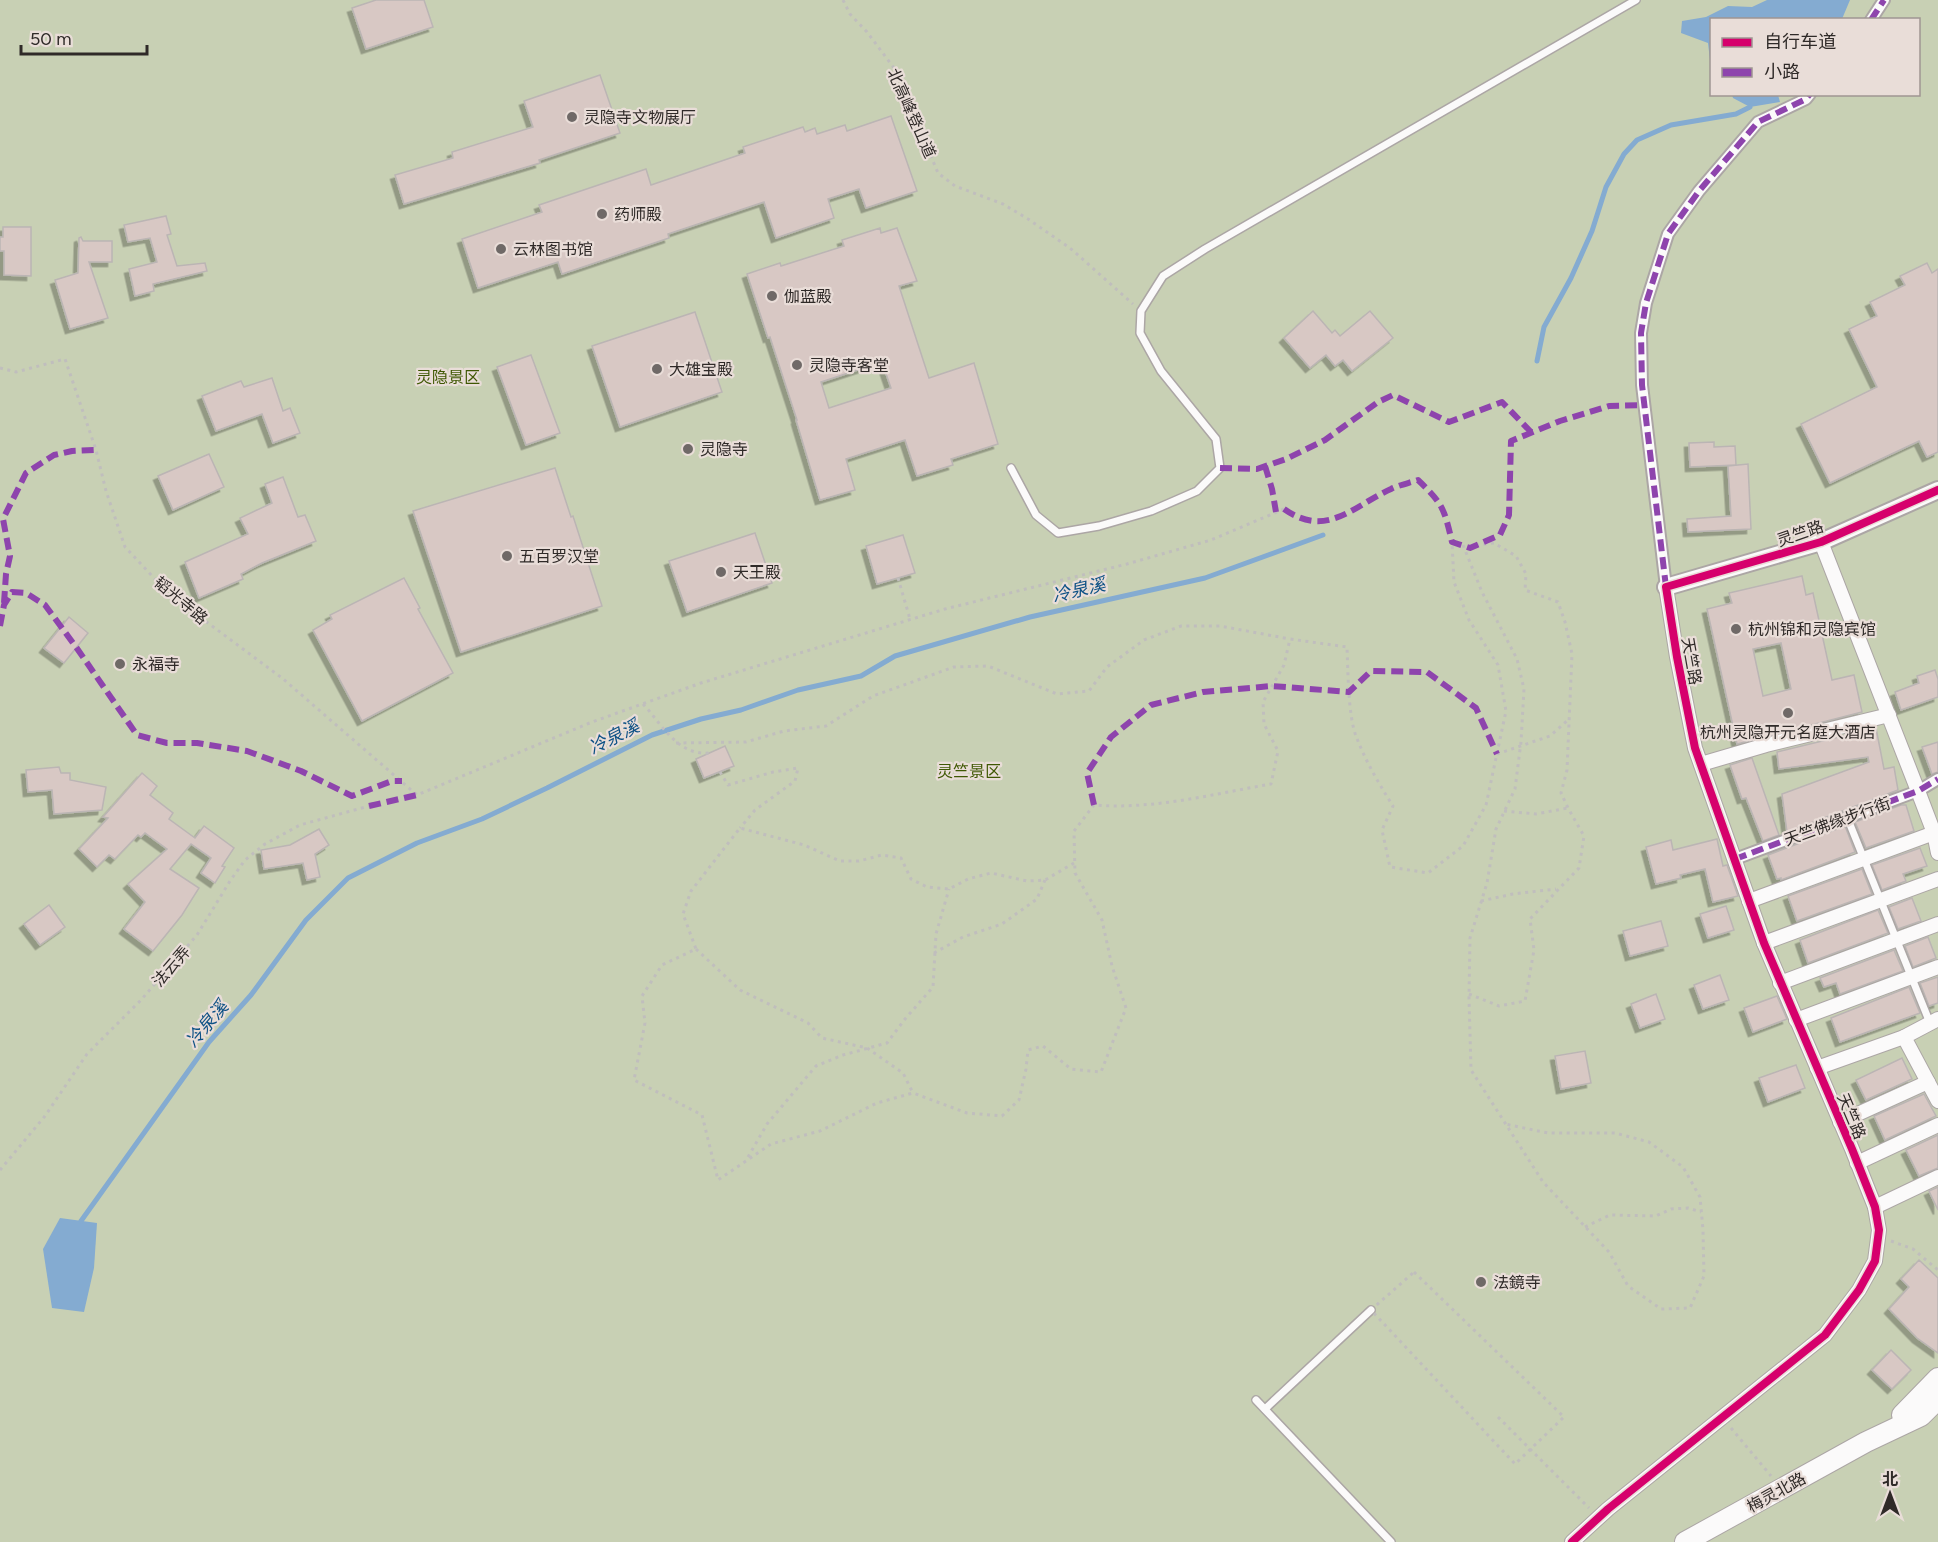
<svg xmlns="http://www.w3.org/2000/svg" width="1938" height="1542" font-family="Figtree,'Noto Sans SC',sans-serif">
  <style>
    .green { fill: #c8d0b4; fill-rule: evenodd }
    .water { fill: #84abd1 }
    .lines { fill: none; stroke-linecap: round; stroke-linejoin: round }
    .stream { stroke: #84abd1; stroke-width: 5 }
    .building { fill: #d8c8c4; stroke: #bbb5b4; stroke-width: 1.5; fill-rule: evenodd; filter: url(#shadow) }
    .service-casing { stroke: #aca6a5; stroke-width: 10 }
    .pedestrian-casing { stroke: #aca6a5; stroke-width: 14 }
    .minor-casing { stroke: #aca6a5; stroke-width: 16 }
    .tertiary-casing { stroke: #aca6a5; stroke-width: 20 }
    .secondary-casing { stroke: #aca6a5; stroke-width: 22 }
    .path { stroke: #c0bebd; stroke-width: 3; stroke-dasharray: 3 4.5; stroke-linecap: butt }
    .service { stroke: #fbfafa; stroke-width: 7 }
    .pedestrian { stroke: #fbfafa; stroke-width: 10 }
    .minor { stroke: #fbfafa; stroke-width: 14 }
    .tertiary { stroke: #fbfafa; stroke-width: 16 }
    .secondary { stroke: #fbfafa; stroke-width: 20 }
    .quiet { stroke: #8e44ad; stroke-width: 6; stroke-dasharray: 12 6; stroke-linecap: butt }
    .cycleway-casing { stroke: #e9ddd8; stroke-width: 11 }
    .cycleway { stroke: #d6006c; stroke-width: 8 }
    .poi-dot { fill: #6f6967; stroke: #e9ddd8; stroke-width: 2 }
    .labels { text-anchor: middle; stroke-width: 4.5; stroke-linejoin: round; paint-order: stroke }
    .street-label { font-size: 16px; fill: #2f2a28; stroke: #e9ddd8 }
    .poi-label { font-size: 16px; fill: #2f2a28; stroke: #e9ddd8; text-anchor: start }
    .park-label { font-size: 16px; fill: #3f5803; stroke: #e9ddd8 }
    .water-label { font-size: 18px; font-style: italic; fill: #0d5185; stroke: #e9ddd8 }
  </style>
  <defs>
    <filter id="shadow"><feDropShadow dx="-4.5" dy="4.5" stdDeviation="0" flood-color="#0004"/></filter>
  </defs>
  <rect width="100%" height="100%" fill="#e5dedc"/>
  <path class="green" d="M0,0H1938V1542H0ZM1712,20H1918V94H1712Z"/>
  <g class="water">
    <polygon points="1767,0 1850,0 1842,19 1712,20 1711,69 1708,43 1681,33 1682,21 1706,17 1728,6 1752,7"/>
    <polygon points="1732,95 1778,95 1780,102 1750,107 1733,98"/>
    <polygon points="60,1218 97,1223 94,1268 84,1312 52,1308 43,1249"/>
  </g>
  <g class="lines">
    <g class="stream">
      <polyline points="1537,361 1544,327 1571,278 1592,231 1606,187 1624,154 1637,140 1671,125 1736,114 1750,107"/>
      <polyline points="81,1221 209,1042 251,995 306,920 348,878 417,843 482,819 547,788 652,735 701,719 741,710 798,690 861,676 895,656 1030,617 1205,578 1323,535"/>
    </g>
  </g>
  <g class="building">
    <polygon points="376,0 424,0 433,27 366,49 352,8"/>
    <polygon points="600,75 620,133 539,160 540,163 404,204 395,175 453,158 452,152 533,127 524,101"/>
    <polygon points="891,116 917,191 866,208 859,189 828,199 834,218 776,238 764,202 668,234 669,238 562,274 558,262 478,288 462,239 542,212 539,205 646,169 651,185 745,153 743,147 803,127 805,132 815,128 817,134 845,125 847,131"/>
    <polygon points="166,216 171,234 167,235 177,266 205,263 207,271 153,284 154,291 135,296 129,269 157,262 150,238 128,242 124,225"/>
    <polygon points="3,227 31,227 31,276 4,275 4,251 0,251 0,237 3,237"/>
    <path d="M880,228L881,233L897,228L917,281L899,286L929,378L974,363L998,444L951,459L953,465L917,476L905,440L846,459L855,490L820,500L796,420H797L770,337L768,338L747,274L780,263L781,266L844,246L842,240ZM882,362L891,388L829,408L821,382Z"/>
    <polygon points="81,237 83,241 112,241 112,262 89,262 108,318 70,329 55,280 78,273 79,238"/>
    <polygon points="1927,263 1932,273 1938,269 1938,452 1927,457 1919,441 1830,483 1801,424 1877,387 1849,329 1877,316 1870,302 1905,285 1900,276"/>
    <polygon points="1313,311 1332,333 1335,330 1340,336 1370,311 1393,338 1352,371 1343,360 1335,366 1326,355 1310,368 1284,338"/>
    <polygon points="695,312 722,392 620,427 592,346"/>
    <polygon points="531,355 560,433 526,445 497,367"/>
    <polygon points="272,378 283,411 290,408 300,433 273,443 262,414 216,431 202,396 241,381 244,387"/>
    <polygon points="1714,442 1714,447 1735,446 1736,465 1690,467 1689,443"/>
    <polygon points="209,454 224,487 173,510 158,476"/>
    <polygon points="1748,464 1751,529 1688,532 1687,519 1731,516 1728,466"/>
    <polygon points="555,468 571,517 573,516 602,606 461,652 413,511"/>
    <polygon points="283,477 298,517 305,515 316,541 262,563 241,574 243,579 199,598 185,562 248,534 240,518 272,503 265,484"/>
    <polygon points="755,533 772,583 687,612 669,561"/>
    <polygon points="903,535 915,573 877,584 866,546"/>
    <path d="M1802,576L1806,595L1813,593L1832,680L1854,675L1862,712L1737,744L1707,609L1732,603L1729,593ZM1781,643L1791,689L1763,696L1753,649Z"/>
    <polygon points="404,578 420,608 418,609 453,673 362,721 313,630 332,619 330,615"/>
    <polygon points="69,617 88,633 64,663 44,648"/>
    <polygon points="1935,670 1938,679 1938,697 1901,710 1895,692 1919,683 1917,676"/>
    <polygon points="1876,728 1884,769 1894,767 1898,790 1787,832 1782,794 1869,762 1868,757 1779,769 1777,752"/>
    <polygon points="1938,742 1938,772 1932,774 1922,747"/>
    <polygon points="725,746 734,766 704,778 696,759"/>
    <polygon points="1752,758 1779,835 1763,841 1746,798 1742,799 1730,765"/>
    <polygon points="59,767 61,773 70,773 70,780 106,787 102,810 54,814 52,790 28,792 26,770"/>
    <polygon points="142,773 157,786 150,795 173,813 169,819 195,838 204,826 234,848 222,866 225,867 215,883 201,873 211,858 191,844 170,869 199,888 182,915 153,951 124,929 145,902 128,884 167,849 145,833 141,837 138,835 115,859 109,855 97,867 79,849 108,818 103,817"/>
    <polygon points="1901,805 1906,805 1914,831 1866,848 1855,822"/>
    <polygon points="1845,826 1855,852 1781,880 1781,878 1777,879 1768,855"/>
    <polygon points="319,829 329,845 315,854 320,877 307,880 303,863 264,869 261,850 290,845"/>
    <polygon points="1717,839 1723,866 1727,865 1738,896 1713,902 1705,869 1680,875 1681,878 1656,884 1646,847 1671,840 1673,850"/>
    <polygon points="1920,848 1927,866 1903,874 1906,881 1882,890 1872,865"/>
    <polygon points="1862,869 1872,894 1797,921 1788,896"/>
    <polygon points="1912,898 1921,921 1898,929 1889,907"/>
    <polygon points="49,905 65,927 40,945 24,924"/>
    <polygon points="1726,906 1734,930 1708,938 1700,914"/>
    <polygon points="1878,910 1888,933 1808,963 1800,940"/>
    <polygon points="1661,921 1668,946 1630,956 1623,931"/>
    <polygon points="1928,937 1936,958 1913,967 1905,946"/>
    <polygon points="1894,950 1903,971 1840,994 1836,983 1824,987 1820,978"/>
    <polygon points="1720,975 1729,1000 1703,1009 1694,985"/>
    <polygon points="1938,977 1938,1003 1929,1006 1920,983"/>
    <polygon points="1909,987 1920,1013 1840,1042 1831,1018"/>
    <polygon points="1656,994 1665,1019 1640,1028 1631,1004"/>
    <polygon points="1777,996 1787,1019 1753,1032 1744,1008"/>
    <polygon points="1585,1051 1591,1083 1561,1089 1555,1056"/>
    <polygon points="1902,1058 1912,1079 1866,1100 1856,1080"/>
    <polygon points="1796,1065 1805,1088 1768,1102 1759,1078"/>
    <polygon points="1924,1094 1936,1116 1885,1140 1874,1116"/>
    <polygon points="1938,1135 1938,1168 1919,1176 1906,1150"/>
    <polygon points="1938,1187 1938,1210 1929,1191"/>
    <polygon points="1919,1260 1938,1278 1938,1353 1917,1338 1889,1309 1909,1287 1901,1279"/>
    <polygon points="1891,1350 1911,1370 1892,1389 1872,1370"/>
  </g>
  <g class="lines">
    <defs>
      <g id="service">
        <polyline points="1011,468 1036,515 1058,533 1099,526 1151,511 1197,491 1220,468 1216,439 1161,371 1140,333 1141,311 1163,276 1205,249 1636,0"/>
        <path d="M1847,817C1875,886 1902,955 1930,1023"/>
        <polyline points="1256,1400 1391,1542"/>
        <polyline points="1265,1409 1371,1310"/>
      </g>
      <g id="pedestrian">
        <polyline points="1871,20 1884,0"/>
        <polyline points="1666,587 1642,385 1641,333 1646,303 1668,234 1699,191 1758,122 1806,99 1810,94"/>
        <polyline points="1735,859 1918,791 1938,779"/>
      </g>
      <g id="minor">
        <polyline points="1821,542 1918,791 1934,833 1938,853"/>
        <polyline points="1701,764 1766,745 1889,715"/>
        <polyline points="1749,901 1934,833"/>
        <polyline points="1764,943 1938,879"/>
        <polyline points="1780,983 1938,924"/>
        <polyline points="1938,1019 1904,1037 1938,1101"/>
        <polyline points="1796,1020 1938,967"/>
        <polyline points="1817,1068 1904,1037"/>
        <polyline points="1840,1122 1928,1082"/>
        <polyline points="1857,1163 1938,1125"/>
        <polyline points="1875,1207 1938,1177"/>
        <polyline points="1572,1542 1608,1509 1825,1335 1859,1290 1875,1261 1879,1230 1875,1207 1852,1149 1764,943 1695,748 1677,657 1666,587"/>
      </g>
      <polyline id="tertiary" points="1666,587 1821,542 1938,490"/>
      <g id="secondary">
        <polyline points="1902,1415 1938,1378"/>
        <polyline points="1685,1542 1866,1442 1921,1416 1938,1399"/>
      </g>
    </defs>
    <use href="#service" class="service-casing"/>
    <use href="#pedestrian" class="pedestrian-casing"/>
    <use href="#minor" class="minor-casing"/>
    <use href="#tertiary" class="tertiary-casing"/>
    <use href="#secondary" class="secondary-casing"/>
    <g class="path">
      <polyline points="843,0 850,14 867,32 894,68 938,173 955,186 1003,204 1028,219 1070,248 1133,304"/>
      <polyline points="0,368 16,372 65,359 96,450 106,491 125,547 169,594 282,678 417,795 592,722 701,683 945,609 1127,564 1211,540 1284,509"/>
      <polyline points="1463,545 1482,592 1517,659 1524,689 1521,742 1515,789 1496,829 1487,883 1470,938 1469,998 1471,1070 1543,1182 1609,1252 1628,1286 1661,1309 1690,1308 1704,1276 1703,1230 1700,1197 1683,1167 1649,1142 1615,1133 1548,1133 1505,1124"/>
      <polyline points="898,578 910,619"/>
      <path d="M643,704C662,724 677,756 710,753"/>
      <polyline points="676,743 746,742 784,731 826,726 873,696 954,667 988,666 1057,694 1089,691 1107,667 1144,640 1181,626 1220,626 1290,639"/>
      <polyline points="1497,754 1550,736 1569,719"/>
      <polyline points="720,772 728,785 773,772 798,768 795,781 755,810 740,828"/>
      <polyline points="1504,811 1536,814 1568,808"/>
      <path d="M1074,863L1045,880L1027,881L991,873L968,879L949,889L927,887L911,879L901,858L882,855L859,861H840L804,845L740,828L691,891L683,914L696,949L662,965L642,996L645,1023L634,1080L702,1115L718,1180L771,1144L820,1131L877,1103L913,1093L967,1113L1002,1116L1019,1100L1026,1069L1028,1050L1043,1046L1071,1069L1101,1072L1126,1008L1112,966L1102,920L1075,873L1074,831L1094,805C1153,810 1213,794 1271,784L1278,751L1264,724L1263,702L1284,665L1290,639L1347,647C1348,671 1348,715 1356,736C1365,760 1379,784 1393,806L1382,830L1390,867L1428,873L1463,846L1486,805L1506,711L1498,665L1469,620L1454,582L1452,542"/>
      <polyline points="1481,901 1513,894 1556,889"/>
      <polyline points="696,949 740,990 808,1023 822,1038 867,1048 903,1073 913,1093"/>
      <polyline points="934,953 963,937 1002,924 1037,899 1045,880"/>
      <polyline points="1469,994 1499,1006 1525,1001 1534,950 1530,919 1579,868 1584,836 1568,808 1561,793 1567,770 1572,654 1565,622 1558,602 1525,590 1526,574 1516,556 1494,543 1477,545"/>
      <polyline points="748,1157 767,1124 816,1066 843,1055 887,1043 905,1019 933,987 936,934 949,889"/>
      <polyline points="0,1170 45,1116 87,1054 141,1000 197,935 230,881 245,860 265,844 300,825 369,806"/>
      <polyline points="1585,1227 1610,1215 1656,1216 1671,1209 1688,1208 1701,1212"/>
      <polyline points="1891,1241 1913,1249 1938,1270"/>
      <polygon points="1414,1272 1564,1417 1515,1464 1371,1310"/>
      <polyline points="1498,1417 1589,1508"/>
      <polyline points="1731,1428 1771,1476"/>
    </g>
    <use href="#service" class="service"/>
    <use href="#pedestrian" class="pedestrian"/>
    <use href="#minor" class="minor"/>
    <use href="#tertiary" class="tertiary"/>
    <use href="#secondary" class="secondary"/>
    <g class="quiet">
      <polyline points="1871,20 1884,0"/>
      <polyline points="1265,466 1272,489 1276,512"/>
      <polyline points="1220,468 1257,469 1286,459 1325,440 1378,402 1393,395 1449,422 1502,402 1531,432"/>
      <path d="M1284,509C1327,539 1353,506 1391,489C1399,485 1409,483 1418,480C1443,504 1444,508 1452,542L1470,548L1500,535L1509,515L1511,441L1560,421L1609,406L1644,405"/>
      <polyline points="1666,587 1642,385 1641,333 1646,303 1668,234 1699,191 1758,122 1806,99 1810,94"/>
      <polyline points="4,603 6,574 10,556 3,519 26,473 54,455 72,451 96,450"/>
      <polyline points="0,626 4,605 12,592 26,593 45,605 76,647 137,735 167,743 197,743 247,751 301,771 352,796 392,781 402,781"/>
      <polyline points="1094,805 1087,773 1111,737 1151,705 1203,692 1272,686 1349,692 1371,671 1427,672 1476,708 1497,754"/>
      <polyline points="369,806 417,795"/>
      <polyline points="1735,859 1918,791 1938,779"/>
    </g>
    <defs>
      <polyline id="cycleway" points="1572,1542 1608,1509 1825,1335 1859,1290 1875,1261 1879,1230 1875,1207 1852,1149 1764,943 1695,748 1677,657 1666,587 1821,542 1938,490"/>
    </defs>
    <use href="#cycleway" class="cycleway-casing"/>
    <use href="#cycleway" class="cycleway"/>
  </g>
  <g class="poi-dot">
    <circle cx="572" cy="117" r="6"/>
    <circle cx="602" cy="214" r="6"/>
    <circle cx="501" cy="249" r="6"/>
    <circle cx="772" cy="296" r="6"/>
    <circle cx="797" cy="365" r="6"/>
    <circle cx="657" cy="369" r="6"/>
    <circle cx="688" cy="449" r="6"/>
    <circle cx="507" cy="556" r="6"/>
    <circle cx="721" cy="572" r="6"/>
    <circle cx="1736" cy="629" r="6"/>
    <circle cx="120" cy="664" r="6"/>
    <circle cx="1788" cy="713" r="6"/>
    <circle cx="1481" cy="1282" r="6"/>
  </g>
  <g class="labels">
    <g class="street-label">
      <text transform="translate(912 113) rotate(66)" y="6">北高峰登山道</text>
      <text transform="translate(1800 533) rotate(-19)" y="6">灵竺路</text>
      <text transform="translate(181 600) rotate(40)" y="6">韬光寺路</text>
      <text transform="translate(1692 661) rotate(80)" y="6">天竺路</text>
      <text transform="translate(1837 821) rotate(-20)" y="6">天竺佛缘步行街</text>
      <text transform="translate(171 966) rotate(-49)" y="6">法云弄</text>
      <text transform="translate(1852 1116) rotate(67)" y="6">天竺路</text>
      <text transform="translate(1776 1492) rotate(-29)" y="6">梅灵北路</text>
    </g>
    <g class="poi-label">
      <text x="584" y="123">灵隐寺文物展厅</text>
      <text x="614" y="220">药师殿</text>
      <text x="513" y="255">云林图书馆</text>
      <text x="784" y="302">伽蓝殿</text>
      <text x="809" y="371">灵隐寺客堂</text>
      <text x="669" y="375">大雄宝殿</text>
      <text x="700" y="455">灵隐寺</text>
      <text x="519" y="562">五百罗汉堂</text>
      <text x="733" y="578">天王殿</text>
      <text x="1748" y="635">杭州锦和灵隐宾馆</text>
      <text x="132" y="670">永福寺</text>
      <text x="1788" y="738" text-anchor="middle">杭州灵隐开元名庭大酒店</text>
      <text x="1493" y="1288">法鏡寺</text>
    </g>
    <g class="park-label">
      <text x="448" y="383">灵隐景区</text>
      <text x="969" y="777">灵竺景区</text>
    </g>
    <g class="water-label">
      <text transform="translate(1079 590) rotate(-13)" y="6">冷泉溪</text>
      <text transform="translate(614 737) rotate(-27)" y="6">冷泉溪</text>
      <text transform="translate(207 1024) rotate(-50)" y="6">冷泉溪</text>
    </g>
  </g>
  <rect x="1710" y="18" width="210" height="78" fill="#e9ddd8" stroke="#9f9592" stroke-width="1.5"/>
  <rect x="1722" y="38" width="30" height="9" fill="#d6006c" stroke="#9f9592" stroke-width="1.5"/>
  <text x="1764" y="48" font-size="18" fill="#2f2a28">自行车道</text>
  <rect x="1722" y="68" width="30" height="9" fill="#8e44ad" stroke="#9f9592" stroke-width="1.5"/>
  <text x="1764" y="78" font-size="18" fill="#2f2a28">小路</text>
  <g transform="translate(1890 1494)" stroke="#e9ddd8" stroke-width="4.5" paint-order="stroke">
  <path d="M0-4.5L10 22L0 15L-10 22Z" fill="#2f2a28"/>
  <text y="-9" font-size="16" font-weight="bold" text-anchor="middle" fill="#2f2a28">北</text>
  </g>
  <path d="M21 45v9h126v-9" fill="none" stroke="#2f2a28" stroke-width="3"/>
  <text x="30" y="45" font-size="18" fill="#2f2a28" stroke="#e9ddd8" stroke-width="4.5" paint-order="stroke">50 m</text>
</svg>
